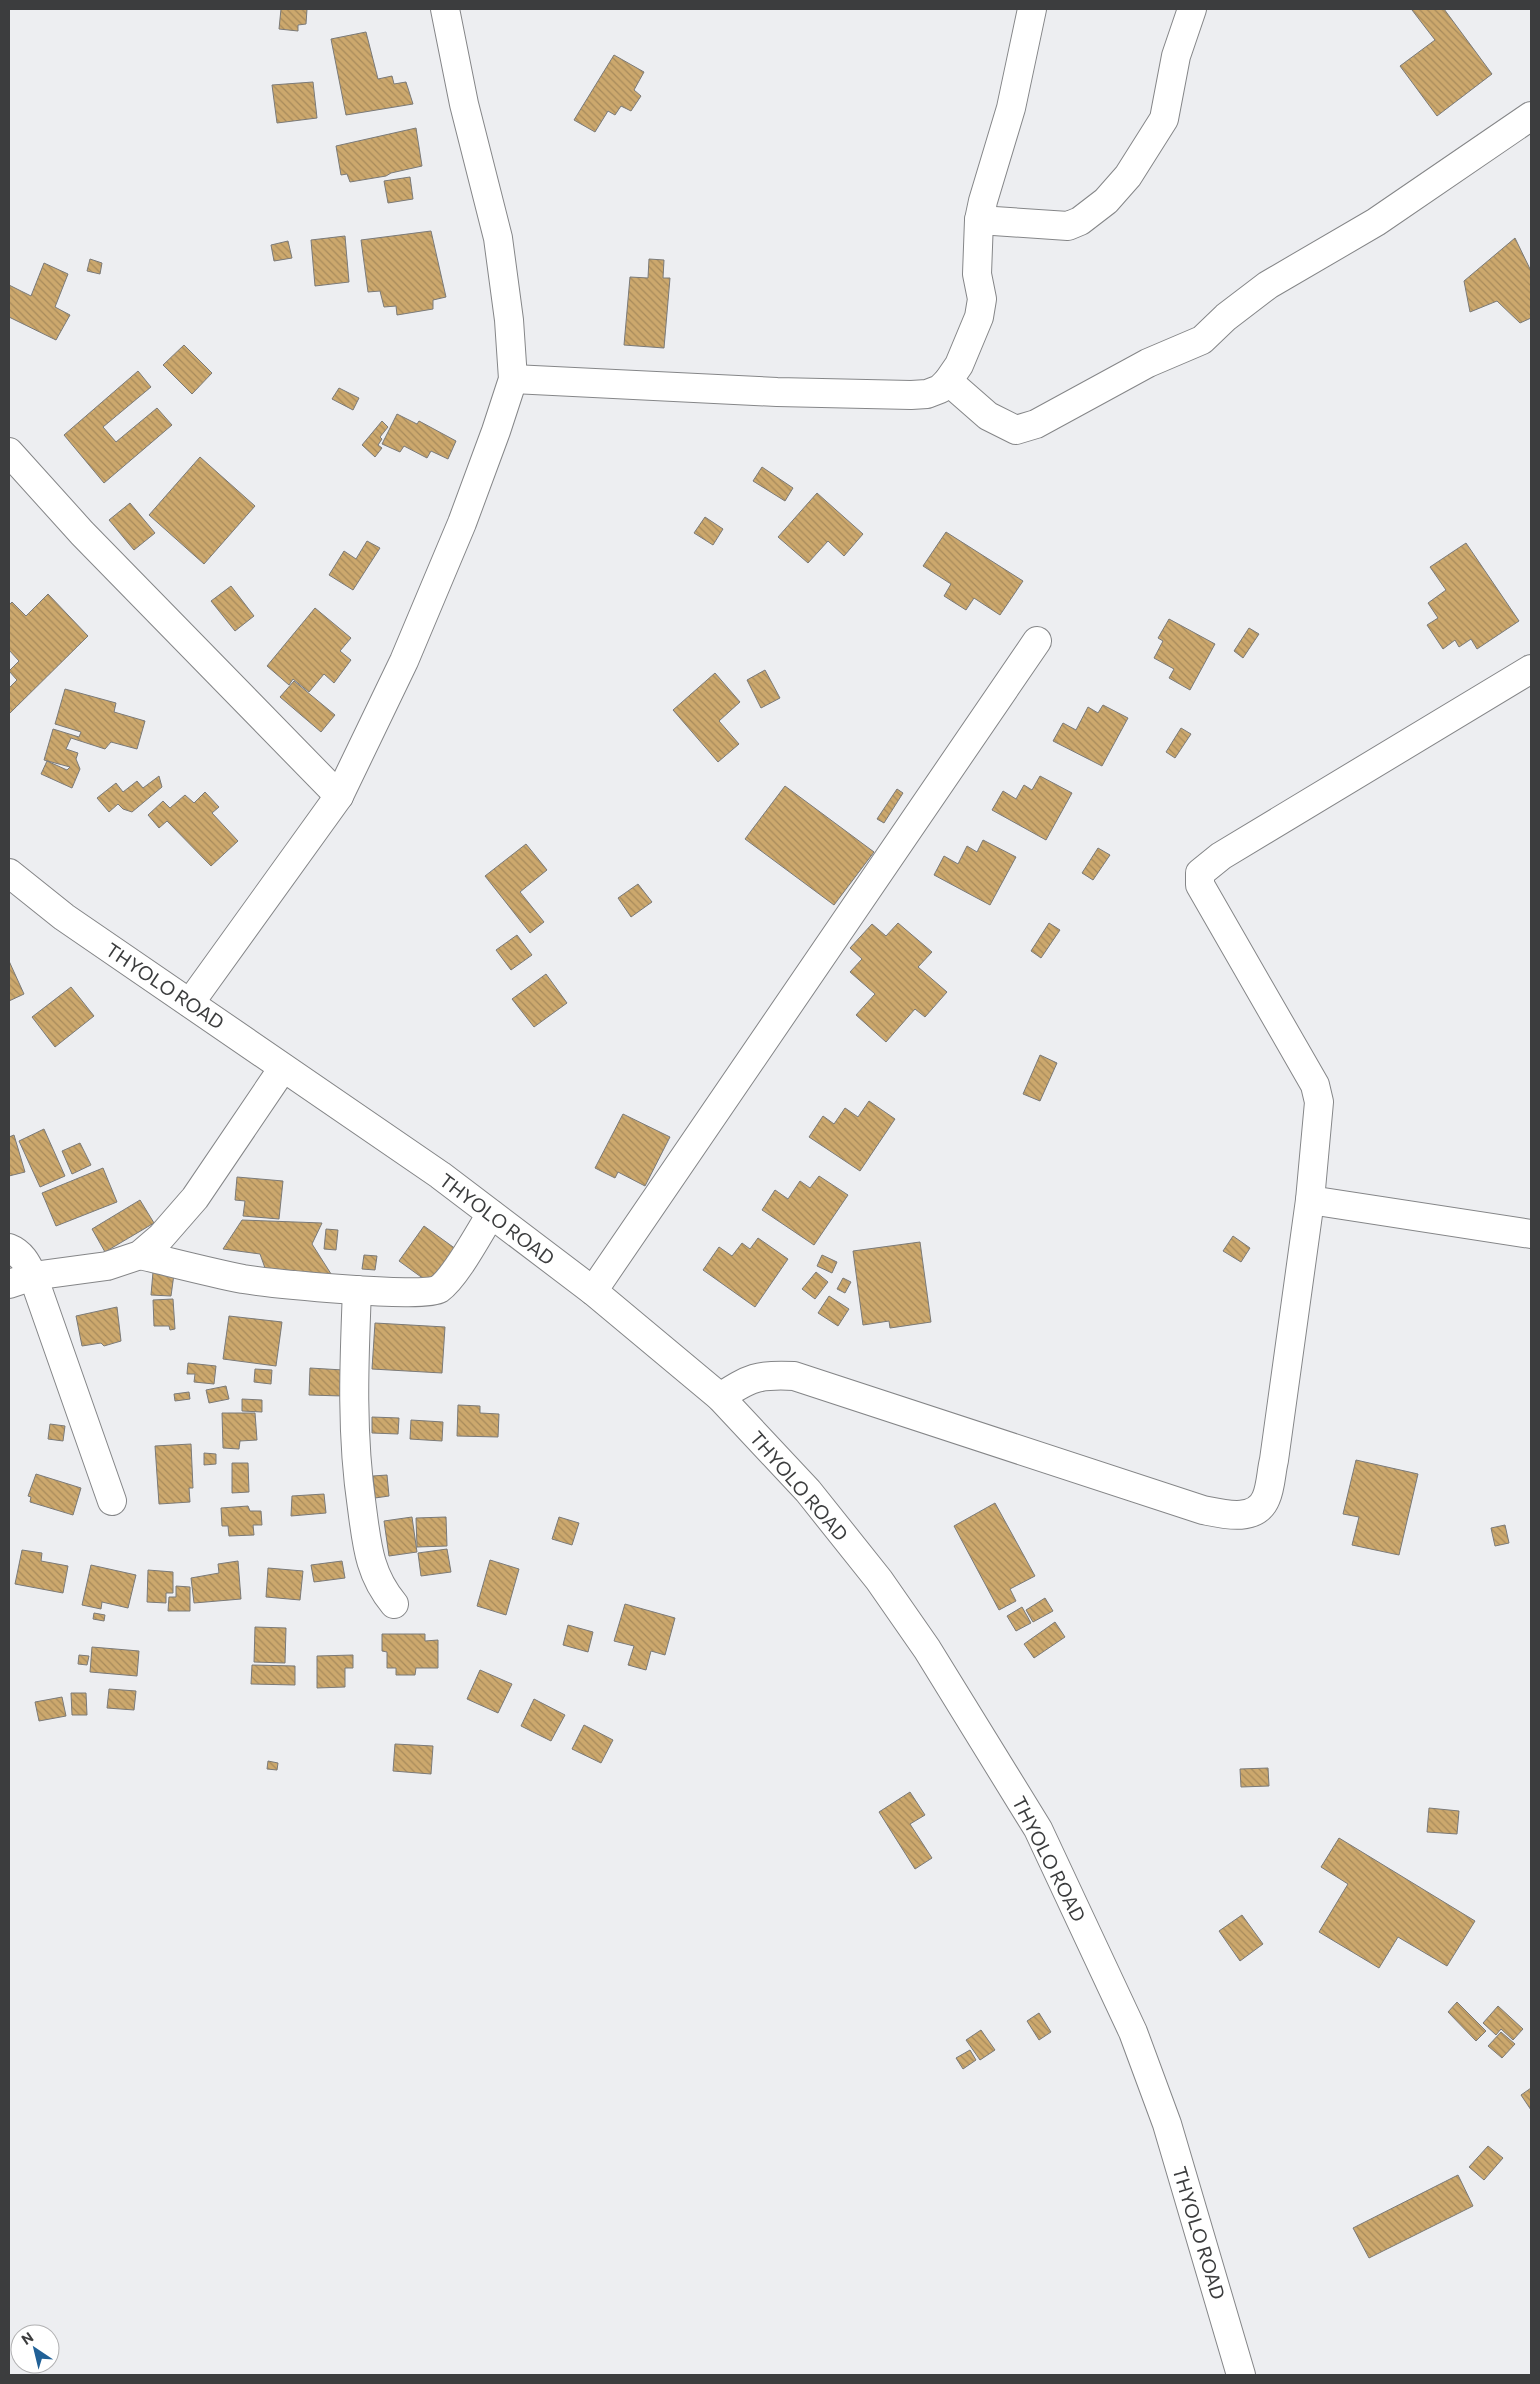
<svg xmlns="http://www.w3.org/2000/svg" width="1540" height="2384" font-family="Commissioner,sans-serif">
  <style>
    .building { fill: url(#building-back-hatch); stroke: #7b7a78 }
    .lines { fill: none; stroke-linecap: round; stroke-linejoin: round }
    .minor-casing { stroke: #858688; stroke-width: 30 }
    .highway-casing { stroke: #858688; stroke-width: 30 }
    .minor { stroke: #fff; stroke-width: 28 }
    .highway { stroke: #fff; stroke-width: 28 }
    .labels { text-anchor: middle; stroke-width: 4; stroke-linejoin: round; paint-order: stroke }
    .street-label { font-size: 19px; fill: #3c3d3e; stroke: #fff }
  </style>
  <defs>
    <pattern id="building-back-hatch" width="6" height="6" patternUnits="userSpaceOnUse" patternTransform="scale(1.25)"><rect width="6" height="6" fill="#cca86d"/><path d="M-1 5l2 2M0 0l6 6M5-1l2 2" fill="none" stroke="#a78a5b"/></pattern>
  </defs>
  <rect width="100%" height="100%" fill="#edeef1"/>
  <g class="building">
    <polygon points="281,9 307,9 306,24 298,25 298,31 279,29"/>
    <polygon points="1414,9 1444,9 1492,74 1437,116 1400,66 1435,40 1412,10"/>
    <polygon points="366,32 378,79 392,76 394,84 406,82 413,104 346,115 331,39"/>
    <polygon points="614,55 644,72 634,90 641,96 631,111 621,106 615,115 608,111 595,132 574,120"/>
    <polygon points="313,82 317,118 277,123 272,85"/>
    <polygon points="416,128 422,166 391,173 386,176 350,182 347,174 341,175 336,146"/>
    <polygon points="410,177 413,199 388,203 384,181"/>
    <polygon points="431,231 446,297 433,300 433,309 397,315 396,306 384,307 380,291 368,292 361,240"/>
    <polygon points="345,236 349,282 315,286 311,240"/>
    <polygon points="1515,238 1531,271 1531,318 1520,323 1497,301 1470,312 1464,281"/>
    <polygon points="288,241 292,258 274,261 271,245"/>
    <polygon points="90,259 102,263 100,274 87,271"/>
    <polygon points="649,259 664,260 663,278 670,278 664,348 624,345 630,277 648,278"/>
    <polygon points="44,263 68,274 55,307 70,315 56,340 9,317 9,285 31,296"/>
    <polygon points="184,345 212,373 192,394 163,365"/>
    <polygon points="138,371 151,387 103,427 116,442 157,408 172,425 104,483 64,435"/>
    <polygon points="339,388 359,398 353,410 332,399"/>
    <polygon points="397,414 417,424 419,421 456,441 448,459 431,451 427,458 404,446 400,452 382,444"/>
    <polygon points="382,421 388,427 380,437 382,439 378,445 382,448 375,457 362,445"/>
    <polygon points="200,457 255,506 204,564 149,515"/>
    <polygon points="762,467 793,488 785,501 753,481"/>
    <polygon points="817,493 863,534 844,556 828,541 808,563 778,537"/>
    <polygon points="130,503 155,533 134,550 109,520"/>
    <polygon points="705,517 723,529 713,545 694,533"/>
    <polygon points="946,532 1023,581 1000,615 974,598 966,610 944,596 951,584 923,566"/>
    <polygon points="367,541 380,548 353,590 329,575 344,551 356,559"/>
    <polygon points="1466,543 1519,621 1477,649 1471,639 1459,647 1455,640 1443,649 1427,625 1438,618 1428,603 1446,590 1430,567"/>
    <polygon points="231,586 254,616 235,631 211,601"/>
    <polygon points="48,594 88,636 9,714 9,688 17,680 9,671 19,661 9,650 9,605 12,602 26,616"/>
    <polygon points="315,608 351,638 340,651 351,660 334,683 324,674 309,692 293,679 289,685 267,666"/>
    <polygon points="1169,619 1215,644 1190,690 1169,678 1174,669 1154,658 1163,641 1158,638"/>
    <polygon points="1249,628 1259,634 1243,658 1234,651"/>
    <polygon points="765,670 780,698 761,708 747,680"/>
    <polygon points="715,673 740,702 719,721 739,744 718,762 673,710"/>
    <polygon points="294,681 335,715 321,732 280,697"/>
    <polygon points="65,689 116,703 114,712 145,721 137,749 111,742 105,749 71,738 66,749 78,753 76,759 80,769 72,788 41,774 47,761 67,770 70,767 44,760 53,729 79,737 81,732 55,724"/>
    <polygon points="1103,705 1128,718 1102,766 1053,741 1063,723 1076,730 1088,707 1098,713"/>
    <polygon points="1181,728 1191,734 1175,758 1166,752"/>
    <polygon points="159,776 162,787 132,812 123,809 118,804 109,812 97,798 116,783 123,792 137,781 143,788"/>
    <polygon points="1040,776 1072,793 1046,840 992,810 1003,791 1016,799 1024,785 1032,790"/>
    <polygon points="785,786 874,852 834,905 745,839"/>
    <polygon points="897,789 903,793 884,823 877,819"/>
    <polygon points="205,792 219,807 212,813 238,841 211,866 167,821 159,828 148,815 163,801 170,808 185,795 194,803"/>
    <polygon points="983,840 1016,857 990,905 934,875 944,856 958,864 967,846 977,852"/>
    <polygon points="526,844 547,870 520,892 544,922 530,933 485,876"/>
    <polygon points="1098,848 1110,855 1093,880 1082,873"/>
    <polygon points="638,884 652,902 631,917 618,898"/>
    <polygon points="898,923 932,952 918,967 947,992 925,1017 915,1009 886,1042 856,1015 875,994 850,972 862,959 850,948 872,924 886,936"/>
    <polygon points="1049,923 1060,930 1041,958 1031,951"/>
    <polygon points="517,935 532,955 511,970 496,950"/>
    <polygon points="9,961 24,994 9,1001"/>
    <polygon points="546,974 567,1003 534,1027 512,999"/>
    <polygon points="71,987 94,1016 55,1047 32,1017"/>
    <polygon points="1040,1055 1057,1063 1040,1101 1023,1094"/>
    <polygon points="869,1101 895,1119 860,1171 809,1137 823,1116 834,1124 845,1108 858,1117"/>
    <polygon points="623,1114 670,1137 645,1186 618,1172 615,1178 595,1168"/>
    <polygon points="44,1129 65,1176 40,1187 19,1141"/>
    <polygon points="14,1135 25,1172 9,1176 9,1137"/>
    <polygon points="80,1143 91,1165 72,1174 62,1151"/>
    <polygon points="103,1168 117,1202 56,1226 42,1193"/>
    <polygon points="819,1176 848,1195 814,1245 762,1210 775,1190 788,1199 800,1181 810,1188"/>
    <polygon points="237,1177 283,1181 279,1219 243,1216 245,1201 235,1200"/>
    <polygon points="140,1200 154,1223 105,1252 92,1229"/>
    <polygon points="242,1220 322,1223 312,1244 333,1277 265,1268 260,1254 223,1249"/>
    <polygon points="424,1226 460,1252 435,1287 399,1261"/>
    <polygon points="326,1229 338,1230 336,1250 324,1249"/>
    <polygon points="1233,1236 1250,1248 1241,1262 1223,1251"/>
    <polygon points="758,1238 788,1259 755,1307 703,1270 719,1247 732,1256 742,1243 750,1249"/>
    <polygon points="920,1242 931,1322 890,1328 889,1321 863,1325 853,1251"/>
    <polygon points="364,1255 377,1256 375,1270 362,1269"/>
    <polygon points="822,1255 837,1262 832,1273 817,1266"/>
    <polygon points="153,1272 174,1274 171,1296 151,1295"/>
    <polygon points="816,1272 828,1282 815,1299 802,1289"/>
    <polygon points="843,1278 851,1282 845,1293 837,1289"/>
    <polygon points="829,1296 849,1309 838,1326 818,1313"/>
    <polygon points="173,1299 175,1329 170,1330 169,1326 154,1326 153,1300"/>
    <polygon points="117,1307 121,1341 104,1346 101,1343 82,1346 76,1316"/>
    <polygon points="229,1316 282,1322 276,1366 223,1359"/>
    <polygon points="375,1323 445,1327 442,1373 372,1369"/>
    <polygon points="188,1363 216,1366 214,1384 194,1382 195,1374 187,1374"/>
    <polygon points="310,1368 343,1370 342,1396 309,1395"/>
    <polygon points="255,1369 272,1370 271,1384 254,1382"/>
    <polygon points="226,1386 229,1399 209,1403 206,1390"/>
    <polygon points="189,1392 190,1399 175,1401 174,1394"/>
    <polygon points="242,1399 262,1400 262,1412 242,1411"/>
    <polygon points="458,1405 480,1406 480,1413 499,1414 498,1437 457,1436"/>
    <polygon points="222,1413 255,1413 257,1440 240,1441 239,1449 223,1448"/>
    <polygon points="372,1417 399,1418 398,1434 372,1433"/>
    <polygon points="411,1420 443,1422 442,1441 410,1439"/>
    <polygon points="50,1424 65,1426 63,1441 48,1439"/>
    <polygon points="191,1444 193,1488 189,1488 190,1502 159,1504 155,1446"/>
    <polygon points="204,1453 216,1454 216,1464 204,1465"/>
    <polygon points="1356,1460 1418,1474 1399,1555 1352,1545 1359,1517 1343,1514"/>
    <polygon points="232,1463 248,1463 249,1492 232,1493"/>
    <polygon points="36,1474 81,1488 73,1515 30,1502 31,1497 28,1496"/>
    <polygon points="387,1475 389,1496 375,1498 373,1476"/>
    <polygon points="324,1494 326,1513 291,1516 292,1496"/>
    <polygon points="995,1503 1035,1576 1010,1589 1016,1601 999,1610 954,1526"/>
    <polygon points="248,1506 250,1511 261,1511 262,1525 253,1525 254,1535 229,1536 228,1526 222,1526 221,1508"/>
    <polygon points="412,1517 417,1552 389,1556 384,1521"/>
    <polygon points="446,1517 447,1546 417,1547 416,1518"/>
    <polygon points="559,1517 579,1523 572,1545 552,1539"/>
    <polygon points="1505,1525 1509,1543 1495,1546 1491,1528"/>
    <polygon points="447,1549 451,1572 421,1576 418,1553"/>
    <polygon points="22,1550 42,1553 41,1561 68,1566 63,1593 15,1584"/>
    <polygon points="490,1560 519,1569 506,1615 477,1606"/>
    <polygon points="238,1561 241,1599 194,1603 191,1578 219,1573 218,1564"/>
    <polygon points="342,1561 345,1578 314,1582 311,1565"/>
    <polygon points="91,1565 136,1575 128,1608 102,1602 101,1609 82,1605"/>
    <polygon points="268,1568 303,1571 300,1600 266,1597"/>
    <polygon points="148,1570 173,1572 173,1593 166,1593 166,1603 147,1602"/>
    <polygon points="176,1586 190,1587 190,1611 168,1611 169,1597 176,1597"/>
    <polygon points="1045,1598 1053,1611 1033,1622 1026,1610"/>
    <polygon points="625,1604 675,1618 665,1655 651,1651 646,1670 628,1665 634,1646 614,1641"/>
    <polygon points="1022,1607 1031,1623 1016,1631 1007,1616"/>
    <polygon points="94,1613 105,1615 104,1621 93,1619"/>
    <polygon points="1055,1622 1065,1637 1034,1658 1024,1644"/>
    <polygon points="568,1625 593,1632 588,1652 563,1645"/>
    <polygon points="255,1627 286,1628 285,1663 254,1662"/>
    <polygon points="382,1634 425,1634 425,1641 438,1640 438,1668 416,1668 415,1675 396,1675 396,1668 387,1668 387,1652 382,1651"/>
    <polygon points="92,1647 139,1651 137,1676 90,1672"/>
    <polygon points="79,1655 89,1656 87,1665 78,1664"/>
    <polygon points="353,1655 353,1668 345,1668 345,1687 317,1688 317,1656"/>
    <polygon points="252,1665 295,1666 295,1685 251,1684"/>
    <polygon points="480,1670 512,1684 498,1713 467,1699"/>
    <polygon points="109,1689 136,1691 134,1710 107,1708"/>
    <polygon points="71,1693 86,1693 87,1715 72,1715"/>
    <polygon points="62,1697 66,1716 39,1721 35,1702"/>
    <polygon points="534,1699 565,1715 551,1741 521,1726"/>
    <polygon points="584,1725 613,1740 601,1763 572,1749"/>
    <polygon points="395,1744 433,1746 431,1774 393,1771"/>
    <polygon points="268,1761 278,1763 277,1770 267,1769"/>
    <polygon points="1268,1768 1269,1786 1241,1787 1240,1769"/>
    <polygon points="910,1792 925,1815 910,1824 932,1858 915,1869 879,1812"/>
    <polygon points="1429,1808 1459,1811 1457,1834 1427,1832"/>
    <polygon points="1339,1838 1475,1921 1447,1966 1398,1937 1379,1968 1319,1932 1348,1884 1321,1867"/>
    <polygon points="1242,1915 1263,1944 1240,1961 1219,1931"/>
    <polygon points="1457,2002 1486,2031 1476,2041 1448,2012"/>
    <polygon points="1498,2006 1523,2029 1513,2040 1501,2029 1496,2035 1483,2023"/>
    <polygon points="1039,2013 1051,2032 1039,2040 1027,2021"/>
    <polygon points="981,2030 995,2050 980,2060 966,2040"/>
    <polygon points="1501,2032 1515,2044 1502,2058 1488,2046"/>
    <polygon points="970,2050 976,2060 963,2069 956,2058"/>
    <polygon points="1531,2088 1531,2110 1521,2095"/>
    <polygon points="1488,2146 1503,2158 1484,2180 1469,2167"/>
    <polygon points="1458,2175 1473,2206 1369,2258 1353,2228"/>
  </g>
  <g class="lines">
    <defs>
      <g id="minor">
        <polyline points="979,220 1068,226 1080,221 1106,201 1128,176 1164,119 1176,56 1192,9"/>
        <polyline points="513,379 777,392 911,395 927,394 940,389 948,381 959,365 979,317 982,299 977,274 979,220 983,201 1011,108 1032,9"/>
        <polyline points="948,381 988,416 1016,430 1036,424 1148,363 1202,340 1226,317 1268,285 1376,222 1531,116"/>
        <polyline points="9,452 82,533 339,796"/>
        <polyline points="190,1003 339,796 404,661 462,523 496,431 513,379 509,320 498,238 464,104 445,9"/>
        <polyline points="1310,1200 1531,1234"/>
        <path d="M9,1248C22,1253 27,1264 33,1276L112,1501"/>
        <path d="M140,1255C174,1263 208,1272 243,1279C269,1283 423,1299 439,1289C456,1277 479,1233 491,1214"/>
        <polyline points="9,1284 33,1276 107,1266 140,1255 161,1237 195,1198 283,1068"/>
        <path d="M357,1290C354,1364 351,1434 362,1508C367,1545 369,1574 394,1604"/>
        <polyline points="593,1291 1037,641"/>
        <path d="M720,1397C750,1378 757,1374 794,1376L1203,1510C1223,1514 1256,1523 1266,1498C1271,1487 1271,1472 1274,1460L1310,1200L1319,1102L1315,1085L1200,885V873L1221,856L1531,669"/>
      </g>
      <polyline id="highway" points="9,873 64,917 440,1175 593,1291 720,1397 808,1491 879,1580 927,1649 1038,1829 1133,2032 1167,2124 1241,2375"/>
    </defs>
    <use href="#minor" class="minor-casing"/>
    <use href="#highway" class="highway-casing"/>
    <use href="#minor" class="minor"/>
    <use href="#highway" class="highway"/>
  </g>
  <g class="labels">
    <g class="street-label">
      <text transform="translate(165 986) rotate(34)" y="7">THYOLO ROAD</text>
      <text transform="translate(497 1219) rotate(37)" y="7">THYOLO ROAD</text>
      <text transform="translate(799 1486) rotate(49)" y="7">THYOLO ROAD</text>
      <text transform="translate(1049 1859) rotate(63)" y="7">THYOLO ROAD</text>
      <text transform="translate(1199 2233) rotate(73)" y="7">THYOLO ROAD</text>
    </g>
  </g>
  <rect width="1540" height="2384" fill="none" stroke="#3c3d3e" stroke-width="20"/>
  <g transform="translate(35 2349) rotate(325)"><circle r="24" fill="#ffffff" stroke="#b1b1b2"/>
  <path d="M0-4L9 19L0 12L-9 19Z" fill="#216197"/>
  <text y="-8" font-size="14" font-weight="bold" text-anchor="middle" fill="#3c3d3e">N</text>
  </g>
</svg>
